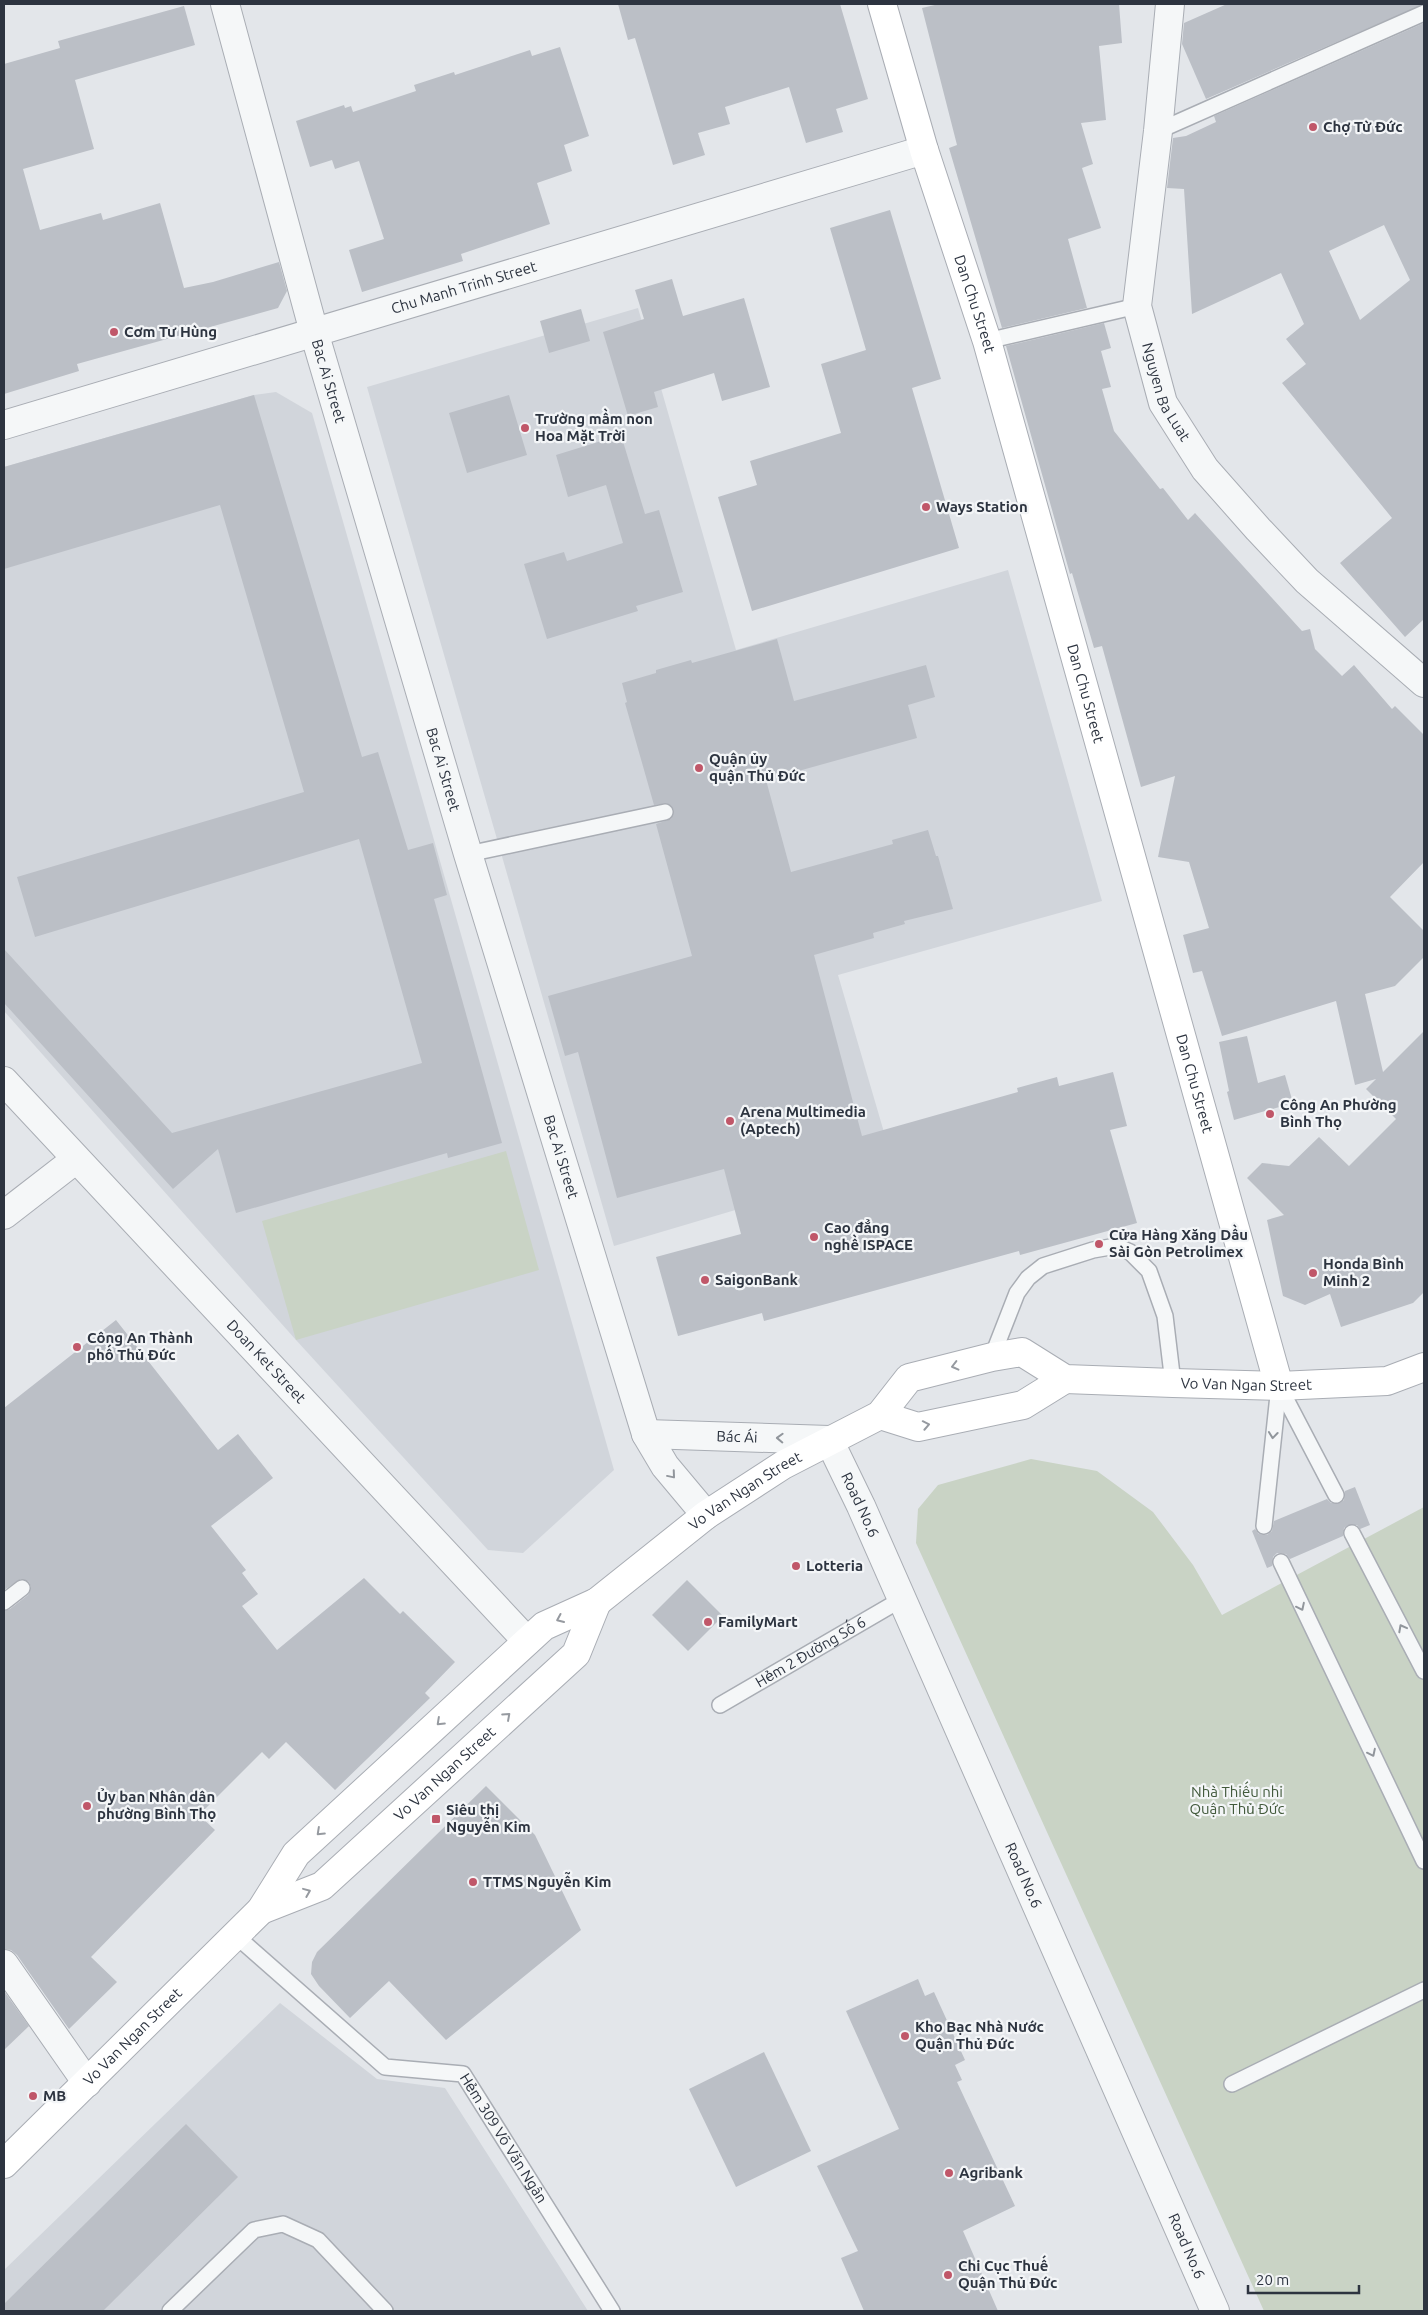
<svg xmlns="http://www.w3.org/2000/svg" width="1428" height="2315" font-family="Ubuntu,sans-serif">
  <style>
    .built { fill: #d1d5db }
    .green { fill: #c9d3c5 }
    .building { fill: #bbbfc6; fill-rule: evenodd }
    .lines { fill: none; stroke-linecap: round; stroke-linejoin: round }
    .lane-casing { stroke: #a9adb4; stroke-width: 18 }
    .street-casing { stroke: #a9adb4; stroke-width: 30 }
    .secondary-casing { stroke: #a9adb4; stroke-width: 30 }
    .lane { stroke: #f5f7f8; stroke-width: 15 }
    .street { stroke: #f5f7f8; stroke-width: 28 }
    .secondary { stroke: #fff; stroke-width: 28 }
    .oneway { stroke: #969aa0 }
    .oneway2 { stroke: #91969c }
    .poi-dot { fill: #c05769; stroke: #f3f5f7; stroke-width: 2 }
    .labels { text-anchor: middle; stroke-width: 4.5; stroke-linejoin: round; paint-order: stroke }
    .poi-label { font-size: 15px; font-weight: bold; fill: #2d3440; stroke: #f3f5f7; text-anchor: start }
    .street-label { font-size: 15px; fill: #2d3440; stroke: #f3f5f7 }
    .park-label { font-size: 15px; fill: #425a3c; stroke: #f3f5f7 }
  </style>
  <rect width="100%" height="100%" fill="#e3e6ea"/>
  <g class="built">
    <polygon points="638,308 736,650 1008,570 1102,901 838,975 893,1163 614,1246 367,387"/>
    <polygon points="276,392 312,413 614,1470 523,1553 488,1550 296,1340 4,1011 4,467 254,395"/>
    <polygon points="280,2003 377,2079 445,2088 588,2311 4,2311 4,2270"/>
  </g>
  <g class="green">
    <polygon points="506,1151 539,1270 296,1340 262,1221"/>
    <polygon points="1031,1459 1097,1471 1153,1512 1193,1565 1222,1615 1424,1507 1424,2311 1264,2311 916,1543 918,1509 938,1485"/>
  </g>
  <g class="building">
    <polygon points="618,4 840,4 868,99 836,109 843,132 806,143 789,87 725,107 730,124 698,133 705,155 673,165 635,38 628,40"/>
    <polygon points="939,4 1119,4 1122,43 1099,46 1106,120 1081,123 1093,164 1082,168 1101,228 1068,239 1087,308 1002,328 949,148 957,145 922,8"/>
    <polygon points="1227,4 1424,4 1206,99 1182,44 1184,23"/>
    <polygon points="184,6 195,45 75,80 94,149 23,169 40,230 101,213 103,220 160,203 184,288 213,282 279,262 287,291 278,308 77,364 79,371 4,394 4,64 60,48 58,41"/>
    <path d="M1424,23V619L1405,637L1340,563L1392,518L1282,383L1306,364L1286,339L1304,324L1281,273L1192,314L1184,189L1167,188L1173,138L1186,136L1216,122L1214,116ZM1384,225L1410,280L1360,320L1329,251Z"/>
    <polygon points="560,47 589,136 564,145 572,171 537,183 550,224 461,254 463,261 362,292 349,250 384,239 359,161 335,169 332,160 310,167 296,121 344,105 345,108 351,106 353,112 416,91 414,85 454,72 455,75 530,50 532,56"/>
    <polygon points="890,210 941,379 912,388 959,548 752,611 718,497 757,485 750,461 841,433 821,364 866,350 830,228"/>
    <polygon points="672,279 683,316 744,298 770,387 722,401 714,373 654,392 658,407 628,416 603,332 644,319 635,290"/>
    <polygon points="581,309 590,341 549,353 540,321"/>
    <polygon points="1104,323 1111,348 1101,351 1111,387 1102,389 1114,431 1160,489 1163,488 1188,520 1195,513 1302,631 1310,629 1315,649 1342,676 1354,665 1392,709 1395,706 1424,735 1424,862 1390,897 1424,931 1424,957 1395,986 1365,994 1383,1072 1424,1031 1424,1292 1413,1303 1341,1327 1330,1294 1305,1305 1283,1296 1267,1220 1284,1215 1247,1178 1262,1163 1289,1166 1319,1137 1349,1166 1396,1119 1366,1089 1376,1079 1355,1085 1336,1001 1222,1036 1202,971 1193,973 1183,935 1209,928 1189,862 1158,857 1175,776 1141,787 1102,646 1094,648 1072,573 1070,574 1006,346"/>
    <polygon points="254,395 362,757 378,752 408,850 433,843 447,895 434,899 502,1143 448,1158 447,1153 236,1213 218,1149 173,1189 4,1003 4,949 172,1133 422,1063 359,839 35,937 17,877 304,792 220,505 4,569 4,467"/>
    <polygon points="509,395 527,455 467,473 449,413"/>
    <polygon points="621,435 645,514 659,510 683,592 636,606 638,611 547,639 524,564 564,552 567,561 623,543 606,485 568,497 556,455"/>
    <polygon points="777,639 794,701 926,665 935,697 908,705 917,738 766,780 791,872 893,844 892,840 928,830 936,856 938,856 953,909 904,921 905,924 873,933 874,938 814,955 862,1136 1018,1092 1017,1088 1057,1077 1059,1086 1113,1072 1127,1126 1110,1130 1137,1223 1020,1255 1019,1251 764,1321 762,1313 678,1336 656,1257 741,1234 724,1169 617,1198 578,1052 565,1056 548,996 692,956 656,824 671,819 674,810 667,803 654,805 625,703 627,702 622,683 656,673 656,670 691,660 692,663"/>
    <polygon points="1247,1036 1258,1083 1285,1075 1293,1103 1234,1120 1227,1092 1229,1091 1219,1042"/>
    <polygon points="116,1320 218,1450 238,1434 273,1478 211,1526 246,1570 242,1573 258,1594 242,1606 277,1650 364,1578 400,1614 403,1611 455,1662 425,1693 430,1698 335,1790 286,1742 269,1759 262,1752 199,1815 215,1830 91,1957 117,1982 69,2029 17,1955 11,1950 4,1949 4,1611 10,1609 28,1595 31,1587 29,1582 21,1579 4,1590 4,1408"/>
    <polygon points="1355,1487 1370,1525 1360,1529 1357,1525 1348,1525 1344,1528 1343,1536 1290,1559 1286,1554 1277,1553 1273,1557 1272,1566 1267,1568 1252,1531 1255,1529 1259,1534 1267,1535 1272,1531 1274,1521 1327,1499 1331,1503 1340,1503 1344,1500 1345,1491"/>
    <polygon points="687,1580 723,1616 688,1651 652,1615"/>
    <polygon points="486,1786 535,1835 581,1930 446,2040 389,1981 350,2018 319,1986 311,1974 312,1962 317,1952"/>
    <polygon points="918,1979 925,1996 934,1992 965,2060 955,2065 962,2080 957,2082 1015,2206 963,2231 998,2311 864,2311 841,2258 858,2251 817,2166 899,2129 846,2011"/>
    <polygon points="4,1991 29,2026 4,2050"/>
    <polygon points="764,2052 811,2151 736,2187 689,2089"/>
    <polygon points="186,2124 238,2177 103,2311 4,2311 4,2304"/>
  </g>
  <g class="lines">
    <defs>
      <g id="lane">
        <polyline points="1158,131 1424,13"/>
        <polyline points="987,341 1137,306"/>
        <polyline points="468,854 665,812"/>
        <polyline points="992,1357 1017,1293 1028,1278 1043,1266 1093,1250 1116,1246 1130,1252 1149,1271 1165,1316 1173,1383"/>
        <polyline points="1279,1386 1336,1495"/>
        <polyline points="1264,1526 1279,1386"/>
        <polyline points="1352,1533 1424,1671"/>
        <polyline points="1281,1562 1424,1861"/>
        <polyline points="4,1602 22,1588"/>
        <path id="s1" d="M720,1705L902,1599"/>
        <path id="s2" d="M235,1935L385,2067L463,2074L612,2311"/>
        <polyline points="1232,2084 1424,1990"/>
        <polyline points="170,2311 254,2230 283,2224 318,2240 385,2311"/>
      </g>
      <g id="street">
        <path id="s3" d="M225,4L314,332L468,854L646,1434L665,1466L706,1515"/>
        <path id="s4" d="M1170,4L1158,131L1137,306L1163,403L1205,469L1258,529L1307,581L1424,683"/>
        <path id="s5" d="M4,425L924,150"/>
        <path id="s6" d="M4,1081L527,1641"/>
        <polyline points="4,1215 75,1160"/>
        <path id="s7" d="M646,1434L829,1440L861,1506L1215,2311"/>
        <polyline points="4,1964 87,2083"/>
      </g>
      <g id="secondary">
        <path id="s8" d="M882,4L924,150L987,341L1279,1386"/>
        <polyline points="880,1415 918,1427 1023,1405 1065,1379"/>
        <path id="s9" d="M261,1910L322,1886L576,1654L597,1602"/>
        <path id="s10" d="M4,2164L261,1910L296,1854L544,1626L597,1602L706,1515L783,1465L880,1415L909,1378L992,1357L1022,1352L1065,1379L1173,1383L1279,1386L1387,1381L1424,1367"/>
      </g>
    </defs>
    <use href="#lane" class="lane-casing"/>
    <use href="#street" class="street-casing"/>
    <use href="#secondary" class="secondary-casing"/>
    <use href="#lane" class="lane"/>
    <use href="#street" class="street"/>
    <use href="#secondary" class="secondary"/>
  </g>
  <defs><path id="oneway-chevron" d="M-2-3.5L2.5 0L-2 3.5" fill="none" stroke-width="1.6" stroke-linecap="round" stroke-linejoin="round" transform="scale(1.25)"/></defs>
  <g class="oneway">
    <use href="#oneway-chevron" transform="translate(955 1366) rotate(166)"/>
    <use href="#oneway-chevron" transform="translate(926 1425) rotate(-11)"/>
    <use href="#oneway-chevron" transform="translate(560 1619) rotate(156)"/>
    <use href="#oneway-chevron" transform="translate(507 1716) rotate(-42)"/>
    <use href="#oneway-chevron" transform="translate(440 1722) rotate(137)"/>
    <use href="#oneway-chevron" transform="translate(320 1832) rotate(137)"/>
    <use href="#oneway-chevron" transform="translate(307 1892) rotate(-22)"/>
  </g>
  <g class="oneway2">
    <use href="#oneway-chevron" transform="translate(1273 1435) rotate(96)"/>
    <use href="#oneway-chevron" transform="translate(780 1438) rotate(-178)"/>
    <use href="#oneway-chevron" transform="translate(672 1475) rotate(50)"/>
    <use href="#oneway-chevron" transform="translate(1301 1607) rotate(64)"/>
    <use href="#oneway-chevron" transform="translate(1402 1628) rotate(-118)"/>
    <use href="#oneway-chevron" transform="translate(1372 1753) rotate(64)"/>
  </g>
  <g class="poi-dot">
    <circle cx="1313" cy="127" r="5"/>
    <circle cx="114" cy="332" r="5"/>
    <circle cx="525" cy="428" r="5"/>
    <circle cx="926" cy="507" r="5"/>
    <circle cx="699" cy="768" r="5"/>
    <circle cx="1270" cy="1114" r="5"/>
    <circle cx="730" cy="1121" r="5"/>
    <circle cx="814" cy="1237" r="5"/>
    <circle cx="1099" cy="1244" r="5"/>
    <circle cx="1313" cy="1273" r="5"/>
    <circle cx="705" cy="1280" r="5"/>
    <circle cx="77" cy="1347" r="5"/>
    <circle cx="796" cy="1566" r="5"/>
    <circle cx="708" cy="1622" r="5"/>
    <circle cx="87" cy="1806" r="5"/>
    <rect x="431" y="1814" width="10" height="10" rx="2.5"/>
    <circle cx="473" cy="1882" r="5"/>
    <circle cx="905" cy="2036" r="5"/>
    <circle cx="33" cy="2096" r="5"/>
    <circle cx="949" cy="2173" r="5"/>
    <circle cx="948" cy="2275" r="5"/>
  </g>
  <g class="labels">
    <g class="poi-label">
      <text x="1323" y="132">Chợ Từ Đức</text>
      <text x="124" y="337">Cơm Tư Hùng</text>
      <text x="535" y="424">Trường mầm non<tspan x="535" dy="17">Hoa Mặt Trời</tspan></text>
      <text x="936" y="512">Ways Station</text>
      <text x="709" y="764">Quận ủy<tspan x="709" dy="17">quận Thủ Đức</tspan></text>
      <text x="1280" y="1110">Công An Phường<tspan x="1280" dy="17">Bình Thọ</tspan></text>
      <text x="740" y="1117">Arena Multimedia<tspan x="740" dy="17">(Aptech)</tspan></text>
      <text x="824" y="1233">Cao đẳng<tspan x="824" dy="17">nghề ISPACE</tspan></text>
      <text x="1109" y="1240">Cửa Hàng Xăng Dầu<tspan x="1109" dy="17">Sài Gòn Petrolimex</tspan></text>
      <text x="1323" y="1269">Honda Bình<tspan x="1323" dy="17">Minh 2</tspan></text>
      <text x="715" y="1285">SaigonBank</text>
      <text x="87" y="1343">Công An Thành<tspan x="87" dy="17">phố Thủ Đức</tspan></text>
      <text x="806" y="1571">Lotteria</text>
      <text x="718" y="1627">FamilyMart</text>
      <text x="97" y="1802">Ủy ban Nhân dân<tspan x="97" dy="17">phường Bình Thọ</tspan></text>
      <text x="446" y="1815">Siêu thị<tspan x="446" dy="17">Nguyễn Kim</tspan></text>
      <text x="483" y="1887">TTMS Nguyễn Kim</text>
      <text x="915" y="2032">Kho Bạc Nhà Nước<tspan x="915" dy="17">Quận Thủ Đức</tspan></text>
      <text x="43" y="2101">MB</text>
      <text x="959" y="2178">Agribank</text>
      <text x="958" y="2271">Chi Cục Thuế<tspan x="958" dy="17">Quận Thủ Đức</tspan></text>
    </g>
    <g class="street-label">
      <text dy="5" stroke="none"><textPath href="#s5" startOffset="480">Chu Manh Trinh Street</textPath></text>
      <text dy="5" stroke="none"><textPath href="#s8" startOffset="314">Dan Chu Street</textPath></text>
      <text dy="5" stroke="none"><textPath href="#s3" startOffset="391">Bac Ai Street</textPath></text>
      <text dy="5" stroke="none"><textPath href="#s4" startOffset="395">Nguyen Ba Luat</textPath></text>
      <text dy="5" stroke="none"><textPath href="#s8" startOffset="719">Dan Chu Street</textPath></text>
      <text dy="5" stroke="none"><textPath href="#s3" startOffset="796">Bac Ai Street</textPath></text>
      <text dy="5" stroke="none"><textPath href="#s8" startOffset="1124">Dan Chu Street</textPath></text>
      <text dy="5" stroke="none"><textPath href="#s3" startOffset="1201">Bac Ai Street</textPath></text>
      <text dy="5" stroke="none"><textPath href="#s6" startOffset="384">Doan Ket Street</textPath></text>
      <text dy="5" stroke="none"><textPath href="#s10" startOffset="1558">Vo Van Ngan Street</textPath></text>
      <text dy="5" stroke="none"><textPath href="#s7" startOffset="91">Bác Ái</textPath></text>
      <text dy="5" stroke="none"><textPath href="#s10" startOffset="1008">Vo Van Ngan Street</textPath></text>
      <text dy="5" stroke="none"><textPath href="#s7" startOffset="255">Road No.6</textPath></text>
      <text dy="5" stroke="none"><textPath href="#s1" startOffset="105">Hẻm 2 Đường Số 6</textPath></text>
      <text dy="5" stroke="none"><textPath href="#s9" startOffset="232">Vo Van Ngan Street</textPath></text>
      <text dy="5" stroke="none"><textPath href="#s7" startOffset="660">Road No.6</textPath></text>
      <text dy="5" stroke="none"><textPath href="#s10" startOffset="181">Vo Van Ngan Street</textPath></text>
      <text dy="5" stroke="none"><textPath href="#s2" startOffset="354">Hẻm 309 Võ Văn Ngân</textPath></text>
      <text dy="5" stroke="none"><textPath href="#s7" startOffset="1065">Road No.6</textPath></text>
    </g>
    <g class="park-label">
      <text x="1237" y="1797">Nhà Thiếu nhi<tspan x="1237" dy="17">Quận Thủ Đức</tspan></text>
    </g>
  </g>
  <rect width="1428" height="2315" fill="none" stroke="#2d3440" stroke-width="10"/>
  <path d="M1248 2285v8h111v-8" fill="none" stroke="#2d3440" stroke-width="2.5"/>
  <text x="1256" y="2285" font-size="15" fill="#2d3440" stroke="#f3f5f7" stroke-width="4" paint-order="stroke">20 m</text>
</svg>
